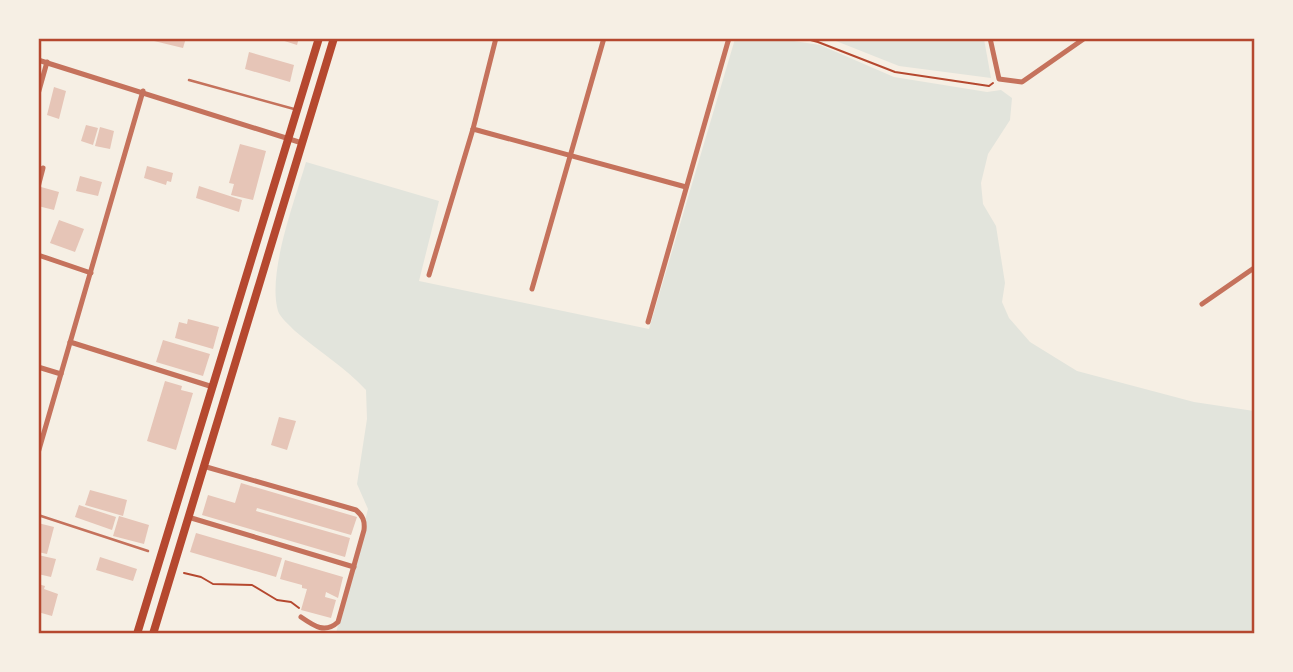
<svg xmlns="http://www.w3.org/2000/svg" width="1293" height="672" font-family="'PT Sans Narrow',sans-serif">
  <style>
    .green { fill: #e2e4dc }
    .building { fill: #e6c5b7 }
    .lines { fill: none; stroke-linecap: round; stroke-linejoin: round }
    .path { stroke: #b5482f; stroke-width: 2 }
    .service { stroke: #c5725c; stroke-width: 2.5 }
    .minor { stroke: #c5725c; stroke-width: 5 }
    .secondary { stroke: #b5482f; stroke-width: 8 }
    .neatline { fill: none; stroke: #b5482f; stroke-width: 2.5 }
  </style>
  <rect width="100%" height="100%" fill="#f6efe4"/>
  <g class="green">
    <path d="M735,39H781L820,45L894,77L987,92L1001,90L1012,98L1010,120L988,154L981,183L983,204L996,226L1005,283L1002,302L1009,318L1030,342L1077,371L1194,402L1254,411V633H336L368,509L357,484L367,419L366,390C345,367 319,352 295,331C290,326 280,317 278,311C267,273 295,200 306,162L439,201L419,281L649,329Z"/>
    <polygon points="831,39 984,39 991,78 899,66"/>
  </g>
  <g class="building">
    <polygon points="154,38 186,38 183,48 154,41"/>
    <polygon points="275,38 299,38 297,45"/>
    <polygon points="249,52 294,65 290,82 245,69"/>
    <polygon points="54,87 66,91 59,119 47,115"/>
    <polygon points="86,125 98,128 93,145 81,141"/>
    <polygon points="100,127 114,131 110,149 95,146"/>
    <polygon points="240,144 266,151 253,200 231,195 234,184 229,183"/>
    <polygon points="147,166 173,173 171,182 167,181 166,185 144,178"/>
    <polygon points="80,176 102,182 98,196 76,191"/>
    <polygon points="199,186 242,200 239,212 196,198"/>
    <polygon points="41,187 59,192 54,210 38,206"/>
    <polygon points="59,220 84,229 75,252 50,243"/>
    <polygon points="188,319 219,327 213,349 175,338 179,322 187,324"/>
    <polygon points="163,340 210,354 203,376 156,362"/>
    <polygon points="165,381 182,386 181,390 193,393 176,450 147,441"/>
    <polygon points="279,417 296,421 287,450 271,445"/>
    <polygon points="241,483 357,517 351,535 257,508 256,511 350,538 345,557 202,515 208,495 235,503"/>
    <polygon points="90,490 127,500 123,516 85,505"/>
    <polygon points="79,505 116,517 112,530 75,517"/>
    <polygon points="119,516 149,525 144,544 113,536"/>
    <polygon points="38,523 54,527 47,554 38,552"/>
    <polygon points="196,533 282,558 276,577 190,552"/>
    <polygon points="38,555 56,559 51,577 38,574"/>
    <polygon points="100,557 137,569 133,581 96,570"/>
    <polygon points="285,560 343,577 338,598 326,592 325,597 336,600 331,618 301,610 307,589 302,588 302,585 280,579"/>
    <polygon points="38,584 45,586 44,589 58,594 52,616 38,612"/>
  </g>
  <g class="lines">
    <g class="path">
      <polyline points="803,38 818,42 895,72 989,86 993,83"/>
      <polyline points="184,573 201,577 213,584 252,585 277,600 291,602 299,608"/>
    </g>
    <g class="service">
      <polyline points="189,80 294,109"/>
      <polyline points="38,515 148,551"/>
    </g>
    <g class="minor">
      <polyline points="990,38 999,79 1022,82 1085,38"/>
      <polyline points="38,60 302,143"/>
      <polyline points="38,94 47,62"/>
      <polyline points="473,129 686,187"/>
      <polyline points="38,187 43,168"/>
      <polyline points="38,255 91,273"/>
      <polyline points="429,275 473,129 496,38"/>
      <polyline points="532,289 604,38"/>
      <polyline points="1202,304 1254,268"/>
      <polyline points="648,322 729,38"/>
      <polyline points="70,342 213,387"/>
      <polyline points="38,367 61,374"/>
      <polyline points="38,453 143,91"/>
      <path d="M203,466L356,510C363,516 365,521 364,530L338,622C325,634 314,626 301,617"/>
      <polyline points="188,517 354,567"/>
      <polyline points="287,634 291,634"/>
    </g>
    <g class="secondary">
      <polyline points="137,634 319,38"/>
      <polyline points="153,634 334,38"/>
    </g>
  </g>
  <rect width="1293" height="672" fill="none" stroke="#f6efe4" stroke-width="80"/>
  <rect x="40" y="40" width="1213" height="592" class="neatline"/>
</svg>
